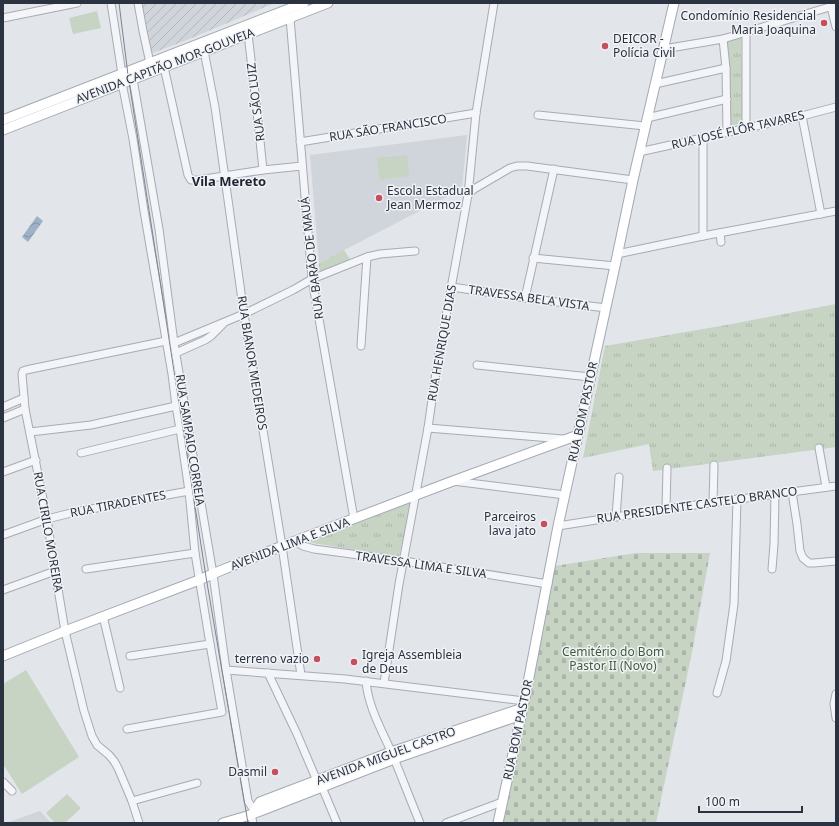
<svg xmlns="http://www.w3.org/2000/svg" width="839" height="826" font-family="'Noto Sans',sans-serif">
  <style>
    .built { fill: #d0d4db }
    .industrial { fill: url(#industrial-furrows) }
    .grass { fill: url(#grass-tufts) }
    .cemetery { fill: url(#cemetery-stones) }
    .garden { fill: #c7d3c3 }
    .water { fill: url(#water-waves) }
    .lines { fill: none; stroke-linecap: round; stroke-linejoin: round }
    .minor-casing { stroke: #a7acb3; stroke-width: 9 }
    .major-casing { stroke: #a2a9b4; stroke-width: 11 }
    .minor { stroke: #f4f5f8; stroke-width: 7 }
    .major { stroke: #fff; stroke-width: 9 }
    .tram { stroke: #7c8492; stroke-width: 1 }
    .poi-dot { fill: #c64f5e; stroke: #f1f3f7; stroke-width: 1.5 }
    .labels { text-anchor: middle; stroke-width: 3; stroke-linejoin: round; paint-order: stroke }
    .poi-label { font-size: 12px; fill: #2b3240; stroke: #f1f3f7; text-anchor: end }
    .street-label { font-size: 12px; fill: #2b3240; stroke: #f1f3f7 }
    .park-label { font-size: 12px; fill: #3f5b39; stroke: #f1f3f7 }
    .neighbourhood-label { font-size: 13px; font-weight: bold; fill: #1d2331; stroke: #f1f3f7 }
  </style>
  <defs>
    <pattern id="industrial-furrows" width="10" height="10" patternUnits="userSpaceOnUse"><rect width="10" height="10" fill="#d0d4db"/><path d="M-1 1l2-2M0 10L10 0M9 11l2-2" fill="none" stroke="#b3b6bd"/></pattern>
    <pattern id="grass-tufts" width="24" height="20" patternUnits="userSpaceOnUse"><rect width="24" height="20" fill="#c7d3c3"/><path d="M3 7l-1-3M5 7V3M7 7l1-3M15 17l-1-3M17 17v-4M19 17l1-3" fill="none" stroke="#abb6a9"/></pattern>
    <pattern id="cemetery-stones" width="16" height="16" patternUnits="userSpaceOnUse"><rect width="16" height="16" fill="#c7d3c3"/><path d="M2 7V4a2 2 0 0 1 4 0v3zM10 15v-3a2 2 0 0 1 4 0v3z" fill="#abb6a9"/></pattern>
    <pattern id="water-waves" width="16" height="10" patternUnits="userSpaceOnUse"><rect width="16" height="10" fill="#9fb1c7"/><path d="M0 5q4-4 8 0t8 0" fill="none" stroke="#8291a3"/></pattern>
  </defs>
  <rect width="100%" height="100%" fill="#e2e5e9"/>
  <g class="built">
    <polygon points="467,135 462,189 319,263 310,155"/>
    <polygon points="40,811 51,823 6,823"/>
  </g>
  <polygon class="industrial" points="142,3 275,3 187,40 150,54"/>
  <g class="grass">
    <polygon points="741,36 743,123 730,126 727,40"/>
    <polygon points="344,250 351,261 320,274 319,263"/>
    <polygon points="836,304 836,447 653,471 649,444 583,458 605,346 732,324"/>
    <polygon points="412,502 399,557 307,542"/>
  </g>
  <polygon class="cemetery" points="636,553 710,553 692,652 656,823 500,823 555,566"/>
  <g class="garden">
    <polygon points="97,11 101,28 73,34 69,18"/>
    <polygon points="407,155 409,176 380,180 377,158"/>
    <polygon points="26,670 79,757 22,794 3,764 3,684"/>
    <polygon points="67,794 81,808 65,823 55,823 46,813"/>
  </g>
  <polygon class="water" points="37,216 43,221 28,242 22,237"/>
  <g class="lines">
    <defs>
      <g id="minor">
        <polyline points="111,3 122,74"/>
        <polyline points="138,3 143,31 150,63"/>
        <polyline points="831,7 836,27"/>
        <polyline points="3,18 77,3"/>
        <polyline points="290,18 312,279 354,519"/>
        <polyline points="248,34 256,102 263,170"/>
        <polyline points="723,39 726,68 727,132"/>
        <polyline points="664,49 723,39 836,5"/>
        <polyline points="204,51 215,107 244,314 282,546 301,675"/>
        <polyline points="164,67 188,175 191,180 198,180 263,170 302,166"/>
        <polyline points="133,79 159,229 174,343 213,574 226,670 248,801 255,812"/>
        <polyline points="122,83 133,139 144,211 172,374 176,406 180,429 189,491 195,553 210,644 222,712 127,729"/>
        <polyline points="655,84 726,68"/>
        <polyline points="538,115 645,126"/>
        <polyline points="802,116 821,214"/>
        <polyline points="647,118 727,99"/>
        <polyline points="746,128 746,32"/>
        <polyline points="703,138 703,236"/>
        <polyline points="300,142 476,113"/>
        <polyline points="639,152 802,116 836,107"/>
        <polyline points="468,195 474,189 510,168 517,166 527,166 633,180"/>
        <polyline points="720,233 721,242"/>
        <polyline points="617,254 703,236 836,211"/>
        <polyline points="533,258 615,266"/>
        <polyline points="452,287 525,298 606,308"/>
        <polyline points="525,298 554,169"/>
        <polyline points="174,343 244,314 293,290 312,279 367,257 380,254 415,251"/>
        <polyline points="361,346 367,257"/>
        <polyline points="176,353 205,340 211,336 223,324"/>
        <polyline points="477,365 590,377"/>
        <polyline points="3,407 24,398"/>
        <polyline points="3,418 25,409"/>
        <polyline points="428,428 563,439"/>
        <polyline points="30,432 91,425 176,406"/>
        <polyline points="819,448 826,487"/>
        <polyline points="81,453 180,429"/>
        <polyline points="3,472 36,460"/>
        <polyline points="453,481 565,495"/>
        <polyline points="792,492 797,524 800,551 803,558 809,563 814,563 836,561"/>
        <polyline points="713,503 714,465"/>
        <polyline points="666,509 667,468"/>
        <polyline points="616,517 619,477"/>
        <polyline points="558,526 666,509 836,486"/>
        <polyline points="3,535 47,519 75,512 189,491"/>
        <polyline points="295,541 303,546 314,549 404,561 548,584"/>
        <polyline points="86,569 195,553"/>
        <polyline points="772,569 774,544 775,494"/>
        <polyline points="3,590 55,571"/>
        <polyline points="103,616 120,688"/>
        <polyline points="130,656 210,644"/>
        <polyline points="226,670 345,679 524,701"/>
        <polyline points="268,673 297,734 317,781 322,787 337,823"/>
        <path d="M366,681C368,706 381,729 391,751C401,775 410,799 420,823"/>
        <polyline points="384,683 399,584 428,428 437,365 468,195 476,113 494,3"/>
        <polyline points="717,693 726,661 734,604 737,499"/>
        <polyline points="836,694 834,704 836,718"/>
        <polyline points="3,782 12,791"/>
        <polyline points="132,801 197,783"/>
        <polyline points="251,814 253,823"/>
        <polyline points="139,823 132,801 118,768 114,761 109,755 97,745 92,736 84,711 65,631 55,571 47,519 25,409 22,374 23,371 26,370 166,341"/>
        <polyline points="446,823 502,802"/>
      </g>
      <g id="major">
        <polyline points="3,120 304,3"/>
        <polyline points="3,130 328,3"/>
        <polyline points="3,656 65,631 199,580 222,570 295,541 453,481 578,435"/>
        <polyline points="255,812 258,805 260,802 391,752 523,708"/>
        <polyline points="223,823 247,816 268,808 394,759 521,715"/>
        <polyline points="498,823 526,693 558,526 578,435 615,266 633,180 674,3"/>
      </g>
    </defs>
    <use href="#minor" class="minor-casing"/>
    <use href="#major" class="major-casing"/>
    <use href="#minor" class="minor"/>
    <use href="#major" class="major"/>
    <polyline class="tram" points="119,3 128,75 206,577 248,823"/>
  </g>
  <g class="poi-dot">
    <circle cx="824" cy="23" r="4"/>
    <circle cx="605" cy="46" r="4"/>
    <circle cx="379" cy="198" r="4"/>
    <circle cx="544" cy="524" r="4"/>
    <circle cx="317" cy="659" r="4"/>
    <circle cx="354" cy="662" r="4"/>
    <circle cx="275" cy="772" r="4"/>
  </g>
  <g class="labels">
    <g class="poi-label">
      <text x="816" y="20">Condomínio Residencial<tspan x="816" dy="14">Maria Joaquina</tspan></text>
      <text x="613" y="43" text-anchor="start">DEICOR -<tspan x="613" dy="14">Polícia Civil</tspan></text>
      <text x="387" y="195" text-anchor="start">Escola Estadual<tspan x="387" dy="14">Jean Mermoz</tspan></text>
      <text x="536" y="521">Parceiros<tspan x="536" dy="14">lava jato</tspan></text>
      <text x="362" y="659" text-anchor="start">Igreja Assembleia<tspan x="362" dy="14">de Deus</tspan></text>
      <text x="309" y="663">terreno vazio</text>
      <text x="267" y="776">Dasmil</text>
    </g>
    <g class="street-label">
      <text transform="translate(165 66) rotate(-21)" y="4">AVENIDA CAPITÃO MOR-GOUVEIA</text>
      <text transform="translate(256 102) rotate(-97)" y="4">RUA SÃO LUIZ</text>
      <text transform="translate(388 128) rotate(-9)" y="4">RUA SÃO FRANCISCO</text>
      <text transform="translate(738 130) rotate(-13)" y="4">RUA JOSÉ FLÔR TAVARES</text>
      <text transform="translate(312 258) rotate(-97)" y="4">RUA BARÃO DE MAUÁ</text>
      <text transform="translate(529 298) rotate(8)" y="4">TRAVESSA BELA VISTA</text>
      <text transform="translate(442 343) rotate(-80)" y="4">RUA HENRIQUE DIAS</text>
      <text transform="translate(252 363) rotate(81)" y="4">RUA BIANOR MEDEIROS</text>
      <text transform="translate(583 412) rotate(-78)" y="4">RUA BOM PASTOR</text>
      <text transform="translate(190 440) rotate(81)" y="4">RUA SAMPAIO CORREIA</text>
      <text transform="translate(118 504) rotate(-11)" y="4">RUA TIRADENTES</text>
      <text transform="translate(697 505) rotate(-8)" y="4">RUA PRESIDENTE CASTELO BRANCO</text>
      <text transform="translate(48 532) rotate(80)" y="4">RUA CIRILO MOREIRA</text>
      <text transform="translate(290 544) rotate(-21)" y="4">AVENIDA LIMA E SILVA</text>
      <text transform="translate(421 565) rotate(8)" y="4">TRAVESSA LIMA E SILVA</text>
      <text transform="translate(518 730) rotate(-78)" y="4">RUA BOM PASTOR</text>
      <text transform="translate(386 756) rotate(-20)" y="4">AVENIDA MIGUEL CASTRO</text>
    </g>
    <g class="park-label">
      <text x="613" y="656">Cemitério do Bom<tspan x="613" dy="14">Pastor II (Novo)</tspan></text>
    </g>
    <g class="neighbourhood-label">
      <text x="229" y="186">Vila Mereto</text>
    </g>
  </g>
  <rect width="839" height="826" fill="none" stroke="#2b3240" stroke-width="8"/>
  <path d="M699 806v6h103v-6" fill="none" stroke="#2b3240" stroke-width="2"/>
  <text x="705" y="806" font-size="12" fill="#2b3240" stroke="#f1f3f7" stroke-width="3" paint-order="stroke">100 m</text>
</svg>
